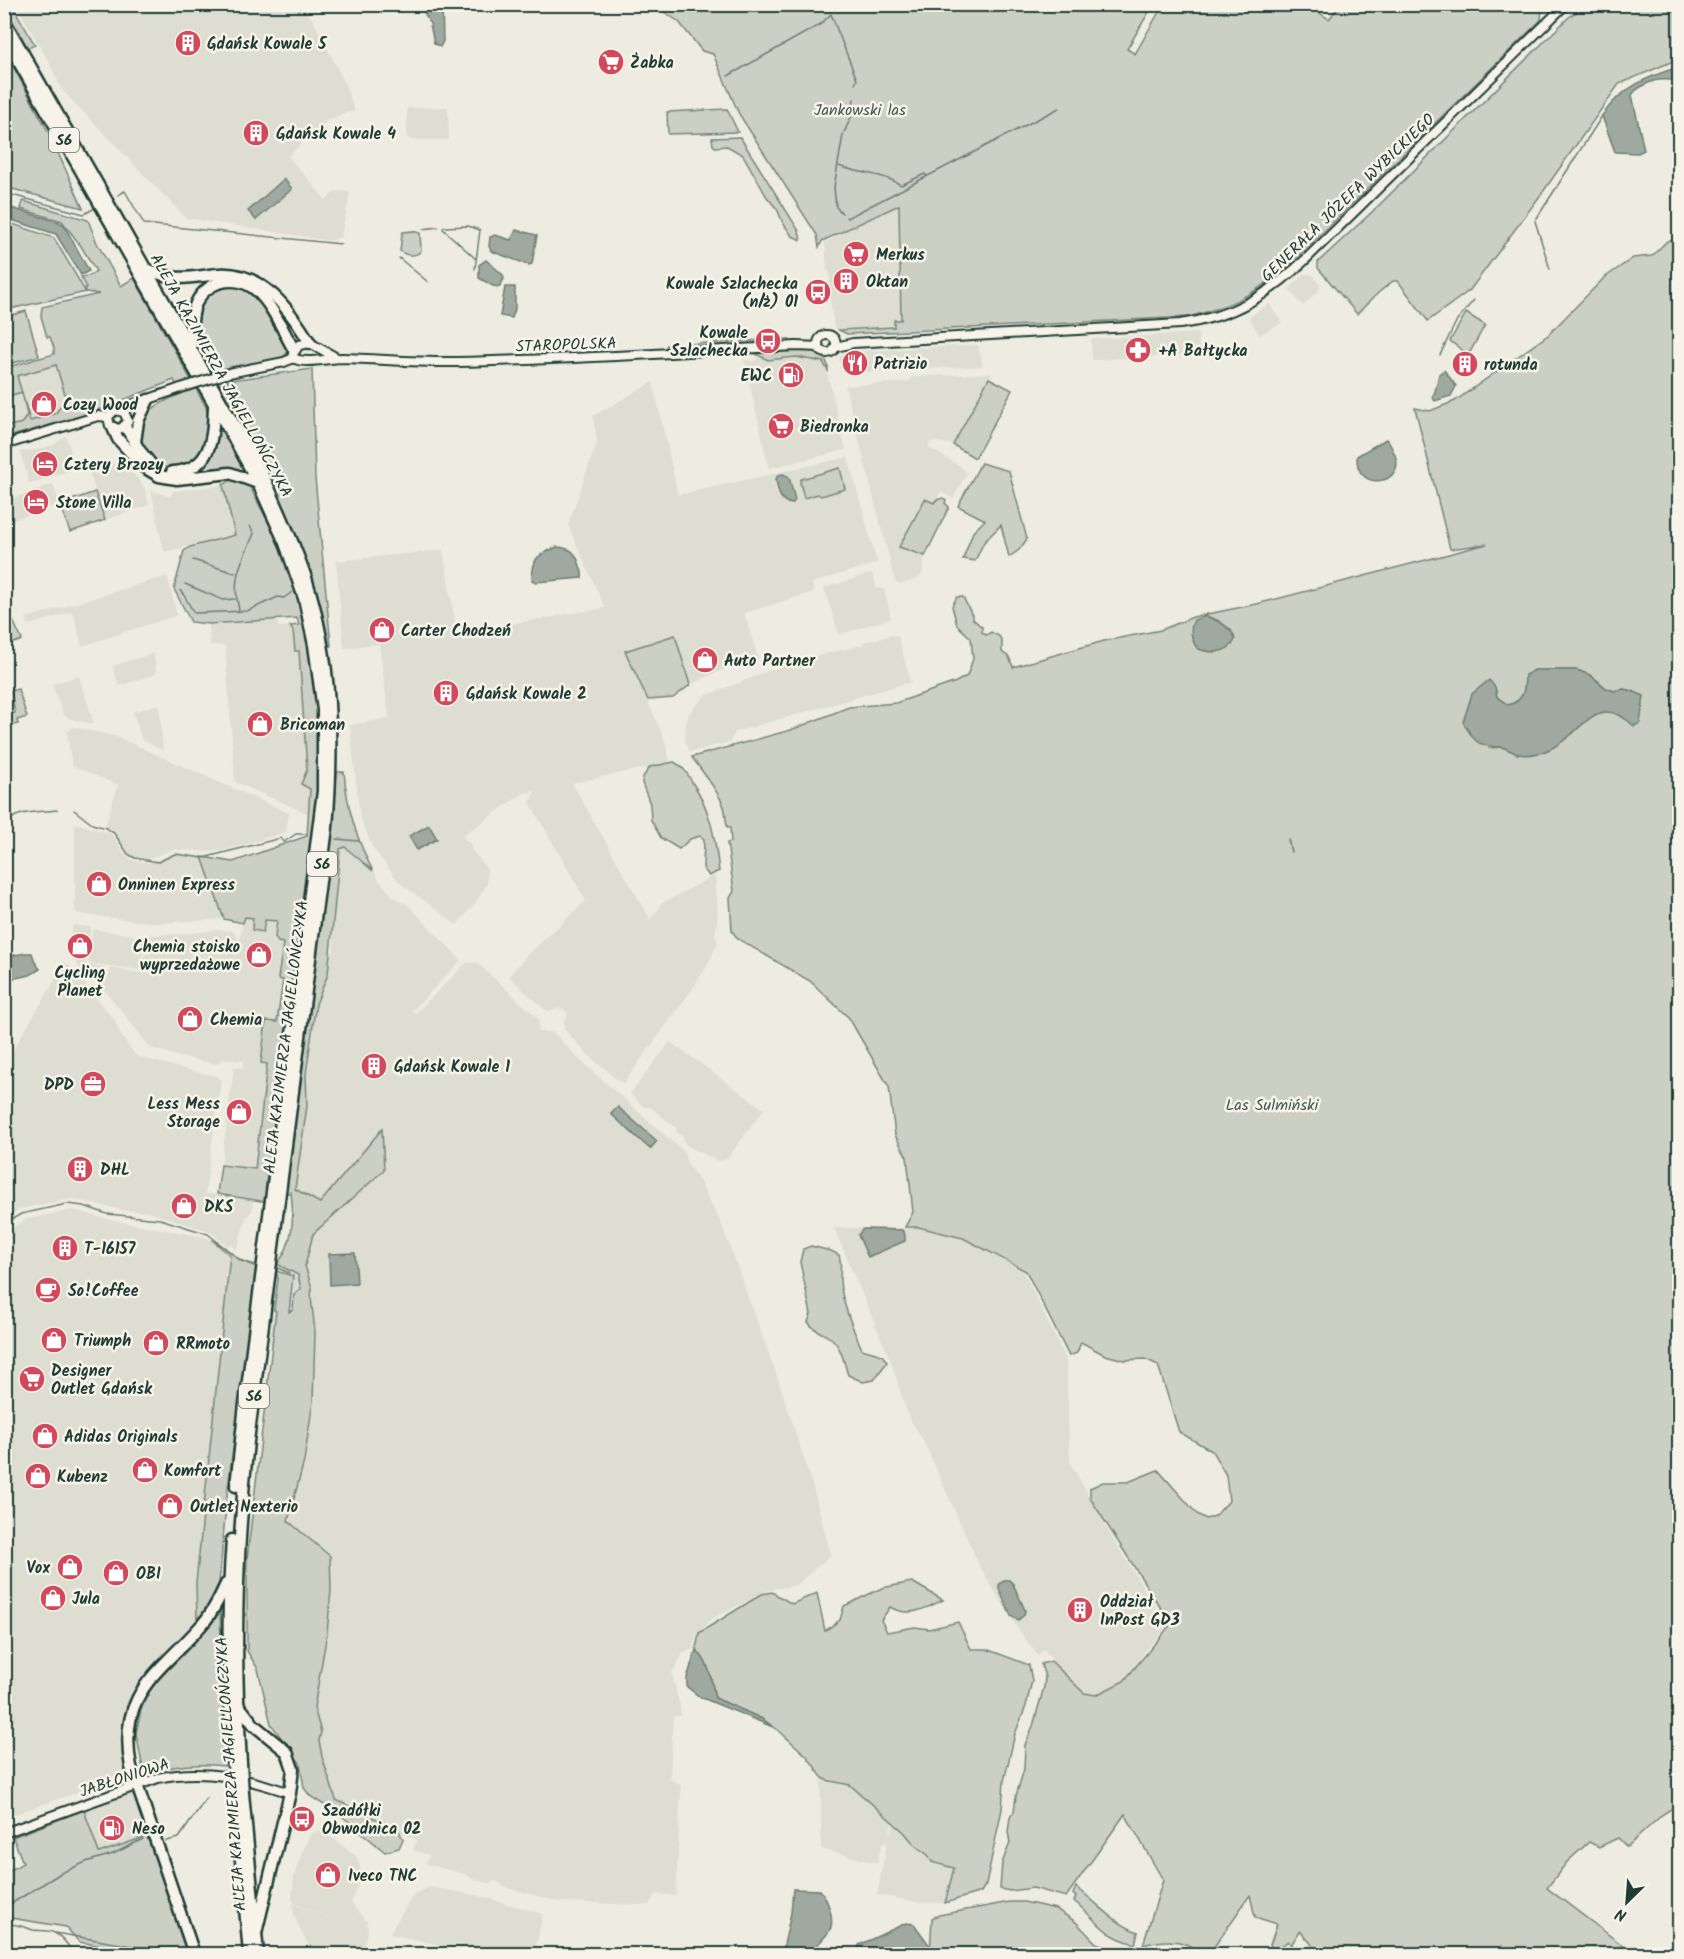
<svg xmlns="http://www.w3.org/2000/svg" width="1684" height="1959" font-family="Kalam,sans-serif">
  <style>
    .built { fill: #ddddd2 }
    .green { fill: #cccfc4; stroke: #76867c; stroke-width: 1.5; fill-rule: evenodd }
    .water { fill: #9fa99f; stroke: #6c7e74; stroke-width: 1.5 }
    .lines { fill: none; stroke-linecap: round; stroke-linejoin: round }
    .stream { stroke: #6c7e74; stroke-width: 1.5 }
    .secondary-casing { stroke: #1f3d34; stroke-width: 12 }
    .motorway-casing { stroke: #1f3d34; stroke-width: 15 }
    .secondary { stroke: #f7f3e8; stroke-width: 8 }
    .motorway { stroke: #f7f3e8; stroke-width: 10 }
    .secondary-bridge-casing { stroke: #1f3d34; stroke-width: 12; stroke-linecap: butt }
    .motorway-bridge-casing { stroke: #1f3d34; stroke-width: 15; stroke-linecap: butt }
    .secondary-bridge { stroke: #f7f3e8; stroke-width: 8 }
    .motorway-bridge { stroke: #f7f3e8; stroke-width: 10 }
    .labels { text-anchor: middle; stroke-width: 5; stroke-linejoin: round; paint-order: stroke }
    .shield { fill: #f7f3e8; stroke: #60746a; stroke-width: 1.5 }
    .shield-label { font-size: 15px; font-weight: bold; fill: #1f3d34 }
    .poi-label { font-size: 16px; font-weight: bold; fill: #1f3d34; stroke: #f7f3e8; text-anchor: start }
    .park-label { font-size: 16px; fill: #425a51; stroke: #f7f3e8 }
    .street-label { font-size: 16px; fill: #1f3d34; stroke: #f7f3e8 }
  </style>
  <rect width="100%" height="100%" fill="#eeece1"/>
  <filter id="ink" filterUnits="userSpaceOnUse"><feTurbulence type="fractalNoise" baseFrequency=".0167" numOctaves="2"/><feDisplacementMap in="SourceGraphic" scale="12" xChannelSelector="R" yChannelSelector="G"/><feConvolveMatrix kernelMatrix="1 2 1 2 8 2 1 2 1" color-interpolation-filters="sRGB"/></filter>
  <g filter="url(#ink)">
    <g class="built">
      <polygon points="16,5 300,5 313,20 345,84 355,112 343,113 332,120 330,118 288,156 326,200 336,191 350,192 341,237 331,241 186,218 62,90 49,62"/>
      <polygon points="448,107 449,140 411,140 407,138 407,108"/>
      <polygon points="899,205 901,320 895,327 839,330 834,327 828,284 830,280 830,273 827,270 825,242"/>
      <polygon points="1304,274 1313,275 1320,285 1319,290 1303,306 1289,289"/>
      <polygon points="1269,304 1282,323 1259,335 1249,317"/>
      <polygon points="1198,333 1200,354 1092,360 1091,339"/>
      <polygon points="978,345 983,366 849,373 841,369 839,359 844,352"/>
      <polygon points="806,354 822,360 826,368 846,450 769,468 744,359 752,362 761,356"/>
      <polygon points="57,364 66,398 56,413 30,421 28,415 22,423 5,427 5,397 21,392 17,376"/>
      <polygon points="992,373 953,445 931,441 928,447 960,466 967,473 953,499 941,492 934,503 925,499 899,547 925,556 922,575 918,579 900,584 895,581 845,386 909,382 912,377"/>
      <polygon points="653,382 678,495 848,457 877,563 812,583 814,592 744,613 758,658 717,672 690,685 675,635 626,651 665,741 670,763 572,783 650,919 660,908 659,905 715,875 718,914 715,937 718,942 707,966 691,991 624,1083 621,1083 587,1054 564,1029 565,1023 564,1022 568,1013 562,1008 548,1011 544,1009 509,976 527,955 586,901 530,803 535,791 524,793 462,836 471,845 471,849 487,869 487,885 473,906 457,925 398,881 373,848 360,818 350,725 389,718 379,644 344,648 336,561 443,550 457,633 605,608 568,525 597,442 593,416"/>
      <polygon points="66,436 76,468 36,482 29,483 20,451 35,450 53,445"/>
      <polygon points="121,462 137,477 145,489 149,505 105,520 89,472"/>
      <polygon points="53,484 60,504 10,521 6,505 8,504 8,500"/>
      <polygon points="223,485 236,535 164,552 151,490 170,497 173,491"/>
      <polygon points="872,573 877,588 884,589 891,618 839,635 824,588"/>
      <polygon points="167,576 177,615 82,646 73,612 29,625 26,618"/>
      <polygon points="277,619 278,627 290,626 293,631 295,650 299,651 307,773 310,789 309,814 235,782 225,646 210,645 209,624"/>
      <polygon points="894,635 898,637 911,682 735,732 730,742 690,752 685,741 686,723 690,712 705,696 791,662 863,645 864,642"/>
      <polygon points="154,653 156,674 119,686 112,666"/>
      <polygon points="79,676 94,724 70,719 63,714 52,684"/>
      <polygon points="159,704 163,750 142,740 133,712"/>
      <polygon points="73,727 115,736 289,813 286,832 226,850 208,852 174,849 151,858 133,857 127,852 118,840 117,831 105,826 118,785 72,766 67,732"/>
      <polygon points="75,823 112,834 123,852 131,860 150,863 176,852 202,857 224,919 157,923 78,914 75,912"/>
      <polygon points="344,847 375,872 378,879 392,895 402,903 406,903 461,960 412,1011 416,1013 466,963 476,962 539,1019 538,1030 540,1032 553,1032 581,1061 684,1152 687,1163 700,1182 723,1228 779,1382 812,1484 831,1555 796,1585 769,1590 713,1618 696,1636 692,1650 683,1653 672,1673 680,1707 681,1716 673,1716 670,1779 681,1785 676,1896 656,1894 649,1905 559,1902 508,1888 496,1881 489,1883 473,1879 465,1874 426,1864 429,1855 413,1850 417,1840 338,1803 307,1791 300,1770 275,1709 272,1351 269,1339 278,1279 276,1271 277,1264 290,1245 293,1208 291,1191 307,1106 306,1074 316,1004 328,974 329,950 334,952 332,928 340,849"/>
      <polygon points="244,917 253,918 262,931 264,920 278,921 283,943 278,978 283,979 277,1022 266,1021 262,1063 267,1064 255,1169 221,1165 234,1067 243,1068 244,1061 222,1059 217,1064 181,1057 151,1048 99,983 109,975 110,968 142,973 147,935 184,934 216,930 233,931 239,941"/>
      <polygon points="73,925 91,927 86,964 104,967 104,971 95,979 87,976 67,952"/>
      <polygon points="93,929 145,937 140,970 88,963"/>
      <polygon points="64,962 69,965 115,1021 122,1037 136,1056 179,1068 216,1076 221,1080 205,1193 253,1200 252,1211 246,1218 237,1249 230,1245 228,1246 209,1231 148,1212 121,1210 71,1199 20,1209 5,1219 5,1082 13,1050 61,970"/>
      <polygon points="670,1042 764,1109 727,1159 718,1161 688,1146 683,1141 684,1138 677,1132 676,1128 650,1107 644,1107 630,1094"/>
      <polygon points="73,1210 107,1219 205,1237 220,1245 230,1255 196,1583 197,1618 185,1634 148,1669 135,1689 123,1720 119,1742 130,1780 81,1796 79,1792 6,1817 5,1233 26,1219"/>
      <polygon points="834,1228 917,1228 963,1239 1023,1271 1066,1359 1070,1462 1109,1532 1167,1626 1143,1654 1129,1685 1091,1714 1044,1649 1038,1656 1018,1629 980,1567 923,1440 908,1416 892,1364"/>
      <polygon points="821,1776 826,1780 850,1785 892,1822 889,1836 894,1824 928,1855 932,1862 954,1868 945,1903 923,1903 877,1895 887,1843 882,1844 877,1863 821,1849"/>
      <polygon points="131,1794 136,1799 147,1836 99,1853 84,1810"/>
      <polygon points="322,1830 357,1857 362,1875 351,1903 367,1922 368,1933 361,1954 310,1948 299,1928 293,1911 293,1904 343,1922 295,1904 292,1900 294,1876 304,1847 311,1833"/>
      <polygon points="429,1887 476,1895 543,1914 534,1954 484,1954 389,1934 414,1894"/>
    </g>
    <g class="green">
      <path d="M1538,4L1542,9L1541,20L1282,272C1249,297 1228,307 1188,317L847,334L839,330L894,327V320H901L899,205L822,241L819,247L817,235L739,114L713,54L702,51L679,22L654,5H1153L1127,49L1135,54L1163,5H1315L1318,6L1320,13L1329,19L1340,5Z"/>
      <polygon points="4,5 12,5 35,45 26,49 5,12"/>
      <polygon points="1589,5 1679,5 1679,60 1671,62 1619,84 1545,189 1470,290 1428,321 1398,281 1393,281 1378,293 1357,314 1318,268 1318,262 1372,212 1571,15"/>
      <polygon points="4,43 11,55 8,57 50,135 83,208 5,187"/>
      <polygon points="727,109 738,132 668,134 667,112"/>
      <polygon points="740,137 799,231 801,240 792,236 783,223 777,209 767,197 743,155 727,146 715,147 713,145 712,138"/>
      <path d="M23,201L88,220L97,243L121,286L134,278L206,407C212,429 208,459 184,465C177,467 172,469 165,467C155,465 150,459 145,450C126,419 156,404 181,394L174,380L88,414L5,438V427L22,423L27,415L22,392L5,397V368L54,354V348L50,337H47L41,316L42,307L99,294L86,292L5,310L4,221L54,238L85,291L86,286L81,277L89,276L96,271L81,246L62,221L21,209ZM56,365L66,398L56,413L30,421L17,376Z"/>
      <path d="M412,231L420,233L421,251C415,257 406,256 400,251L402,234L403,232Z"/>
      <path d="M1679,239V1804L1663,1814L1627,1847L1618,1838L1599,1847L1589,1842L1567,1862L1547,1888L1634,1954H1511L1502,1946L1494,1954H1397L1393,1951L1390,1954H1320L1300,1931L1291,1945L1288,1941L1275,1951L1270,1945L1277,1924L1255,1917L1250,1895L1209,1954C1181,1941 1173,1937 1143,1945L1163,1880L1125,1814L1066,1897L1033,1888L1010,1891L1000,1889L1002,1863L1010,1843L1008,1832L1010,1817L1014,1812L1016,1796L1024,1769L1025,1745L1033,1726L1044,1687L1045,1677L1041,1664L1051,1661L1084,1693L1096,1695L1124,1681L1171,1624L1090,1498V1488L1103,1482H1128L1158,1470L1197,1514L1206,1519L1215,1516L1229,1501L1226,1475L1212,1451L1179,1432L1158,1365L1145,1359L1124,1360L1105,1355L1081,1342L1077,1353L1069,1356L1026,1271L963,1238L918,1227H905L913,1212L907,1157L895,1135L889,1087L849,1018L810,981L738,939L732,931L730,898L734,891L727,843L731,842L730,827H727C726,821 726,813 724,807C719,791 702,772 692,757L791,730L849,707L896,703L956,682L967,676L973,659L971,638L957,625L952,606L957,597H963L972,615L973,619L982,627V632L986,635L991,632L999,636L1002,642V652L1009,657L1013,667L1104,641L1161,630L1193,617L1257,604L1487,544L1450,549L1415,408L1430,411L1455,401L1548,335L1604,278L1633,258L1652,256L1667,241ZM1205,616L1217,620L1231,630L1232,645L1216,652ZM1535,670H1577L1597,680L1606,688L1614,691L1623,689L1632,691L1643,696L1634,725L1623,715L1609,711L1591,715L1572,734L1518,754L1503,747L1489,748L1495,687L1497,697L1508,705C1524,701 1525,690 1525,676Z"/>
      <path d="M234,282L260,297L288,346C288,353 286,356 279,359L213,373L196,338L197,309L211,289Z"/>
      <polygon points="26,311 39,356 5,365 5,317"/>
      <polygon points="1466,313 1485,325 1470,352 1466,353 1450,341"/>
      <path d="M788,339L793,343C775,345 765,341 747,346L669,350L665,348L667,345Z"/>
      <path d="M807,349C819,350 829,359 828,371L823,362L796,357L768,360L750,351Z"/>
      <path d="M312,369L315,478L331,646L327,647C309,548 268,471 218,385L231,380Z"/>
      <polygon points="989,378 1012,390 975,458 953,445"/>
      <polygon points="216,419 249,478 183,475 199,467"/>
      <polygon points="981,463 1009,471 1027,539 1019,550 1009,557 1001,525 984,542 975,561 963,559 973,532 985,520 958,506"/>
      <polygon points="840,468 845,489 821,496 818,494 804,498 800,482 801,479"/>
      <polygon points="234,478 250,487 280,545 298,598 310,642 319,710 318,795 267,1202 217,1194 221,1165 255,1169 267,1064 261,1063 266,1021 277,1022 283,980 278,979 283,943 278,942 275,937 277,921 265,920 263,932 252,930 253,918 245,917 243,923 224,919 202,857 233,862 307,836 310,789 301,784 307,770 299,651 295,651 293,631 290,626 299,625 297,618 209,624 191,622 174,589 184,551 190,547 235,535 223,485"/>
      <polygon points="95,492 105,520 70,532 60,504"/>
      <polygon points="943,498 946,500 945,503 949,507 925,556 899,547 925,499 934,503 936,500"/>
      <polygon points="9,612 22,640 5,646 5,613"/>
      <polygon points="675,635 690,685 673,698 648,700 625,651"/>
      <polygon points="18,689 27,717 17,720 18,724 5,727 5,716 15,713 11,691"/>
      <path d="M674,762C683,766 687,773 692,782C711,810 715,838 719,871L709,876L703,868L704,839L700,836L690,839L679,849L661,838L651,820L650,804L642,783L643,777L650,767Z"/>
      <path d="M337,772H344C347,808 356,839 373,871L345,847L340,849L328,974L316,1004L306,1074L307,1106L295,1189L320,1203L382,1129L384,1170L313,1234L305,1266L312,1288L311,1297L315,1332L313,1401L304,1461L288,1521L330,1556L331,1590L327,1633L314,1708L321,1732L319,1740L322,1757L336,1800L398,1829L403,1839L399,1848L385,1852L343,1817L310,1796L304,1788L300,1763L271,1724L258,1669L247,1651V1559L276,1311L274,1310L278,1279L276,1271L293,1276L289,1312L293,1310L294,1295L301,1289L298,1275L277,1264C294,1244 294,1217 291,1192L285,1194L332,827Z"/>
      <path d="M212,1240C229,1247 236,1262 257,1267L227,1495L219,1583L206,1612L197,1618L196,1583L230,1255Z"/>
      <path d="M811,1246L831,1251L839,1255C843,1266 838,1277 841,1289C845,1310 853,1330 862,1349L882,1355L887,1362L874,1380L863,1382L848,1375C844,1363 842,1348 832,1339C823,1333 814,1331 808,1322L811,1314L800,1262L803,1249Z"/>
      <path d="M912,1582L943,1600C925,1609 909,1618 890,1607L881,1620L887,1632L915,1627L929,1629L958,1622L971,1649H986L1029,1665L1032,1681L1026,1706L1015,1734L1004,1781L1002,1809L986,1884L981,1892L945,1903L954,1868L932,1862L928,1855L916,1846L904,1832L850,1785L826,1780L821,1776L807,1756L778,1730L762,1719L715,1698C711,1680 710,1662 696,1650L699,1633L762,1594L772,1592L792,1604L817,1593L825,1631L840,1620L844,1606L882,1588Z"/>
      <path d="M220,1610L225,1766C194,1763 174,1765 144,1774L136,1733L141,1710L153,1683L183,1654Z"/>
      <polygon points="84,1810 99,1853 147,1836 189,1954 139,1954 134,1951 79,1942 66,1927 5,1917 5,1873 23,1863 13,1837"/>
      <path d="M1076,1887C1096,1902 1115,1924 1138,1932L1135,1944C1102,1935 1098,1921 1074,1901L1076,1897L1073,1894Z"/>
      <polygon points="1010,1902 1024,1902 1056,1909 1076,1922 1096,1943 1127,1954 930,1954 932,1918 939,1915"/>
    </g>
    <g class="water">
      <polygon points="424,5 442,5 443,41 440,47 434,43 430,24 423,10"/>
      <path d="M1679,67V79C1670,81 1665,79 1659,80C1650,81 1636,88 1632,95L1644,150L1638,153L1615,152L1602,116C1620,88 1649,76 1679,67Z"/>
      <polygon points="284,179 292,189 256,220 248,211"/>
      <polygon points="4,206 59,222 64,225 89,271 81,275 56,234 5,218"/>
      <polygon points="516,230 537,235 532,264 529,265 491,251 489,246 490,237 495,235 511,240"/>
      <polygon points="486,260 503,275 504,279 499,287 493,286 479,278 479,265"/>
      <polygon points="505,287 515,287 515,309 512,318 500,316"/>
      <polygon points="1444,370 1456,386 1451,396 1435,401 1432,397 1435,392 1439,374"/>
      <path d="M1386,439C1391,444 1392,449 1395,455C1407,484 1355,494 1357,456Z"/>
      <path d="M783,474L789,477L795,500L792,504C779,503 778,490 776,479L778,475Z"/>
      <path d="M557,547C570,548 575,551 579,563C581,569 583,572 582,578L536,582L532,580C533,556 537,556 557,547Z"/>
      <path d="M1205,616C1217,620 1233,627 1235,640C1228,654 1209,654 1197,648C1191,639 1189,630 1194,620Z"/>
      <path d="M1535,670H1577L1590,675L1606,688L1614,691L1623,689L1632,691L1644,696L1640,723L1634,726C1595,689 1583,735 1550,749C1541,753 1528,756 1518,754C1512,752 1507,748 1501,747C1477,746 1475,743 1463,722L1472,694L1489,680L1495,687L1497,697L1508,705C1524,701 1525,690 1525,675Z"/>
      <polygon points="429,825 437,839 417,850 409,836"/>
      <polygon points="25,953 32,953 35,962 40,969 30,975 5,980 5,957"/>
      <polygon points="618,1107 657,1141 650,1149 611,1114"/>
      <polygon points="863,1229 902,1230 905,1235 905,1241 868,1257 858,1235"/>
      <polygon points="355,1253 357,1283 330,1285 329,1254"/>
      <polygon points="1004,1580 1009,1580 1013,1584 1025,1610 1024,1615 1018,1620 1011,1616 999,1589 999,1585"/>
      <path d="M696,1650C710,1662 711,1680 715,1698L762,1719L773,1727L700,1697L687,1687V1678Z"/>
      <path d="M793,1889L820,1890C825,1895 827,1901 829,1907C838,1935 823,1933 811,1954H782L791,1913Z"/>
      <polygon points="906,1923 914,1924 930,1946 930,1954 858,1954 859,1945"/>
    </g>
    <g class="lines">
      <g class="stream">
        <polyline points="728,76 821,24 831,14 857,80 855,84"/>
        <path d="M839,166C859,174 883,173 901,185L925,174L927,176"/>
        <polyline points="4,193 84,214 95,208"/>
        <polyline points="118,195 125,191 144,224 341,244"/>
        <polyline points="842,213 836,207 834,187 843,135 851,117 854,99"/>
        <polyline points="846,217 847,218 1059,108"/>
        <polyline points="423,229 438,227"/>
        <polyline points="399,258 428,282"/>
        <polyline points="475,269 480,230 468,226 444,227 443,229 476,259"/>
        <polyline points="1550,269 1535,221 1602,116"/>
        <polyline points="1440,355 1457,320 1474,300"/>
        <polyline points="193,560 235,573"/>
        <polyline points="185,584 223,600 235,599"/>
        <polyline points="181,590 194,613 196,613 247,611 278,597 284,598 292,592"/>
        <path d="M239,610C231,577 241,563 254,534L250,526"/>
        <polyline points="74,810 92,824 106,828 114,833 128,854 135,858 158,862 175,854 203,858 281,838 284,842 296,834 307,834"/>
        <path d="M4,825C16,810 40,812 57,810"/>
        <polyline points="336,839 359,841"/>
        <polyline points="1288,839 1291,852"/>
        <polyline points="5,947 7,956"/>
        <polyline points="4,1224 21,1214 67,1204 84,1206 107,1214 160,1219 208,1234 241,1261 256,1265"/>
        <polyline points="278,1268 289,1273"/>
        <polyline points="166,1841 179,1838 207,1797"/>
        <polyline points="4,1908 61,1873 86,1862 113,1854 143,1839"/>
        <path d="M4,1923C15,1924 23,1926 33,1930C38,1931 42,1930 47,1931C58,1932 64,1940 70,1948L108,1954"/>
        <polyline points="55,1933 180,1954"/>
      </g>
      <defs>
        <g id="secondary">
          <circle cx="827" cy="344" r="9"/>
          <path d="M836,347L853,343L1180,324C1234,317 1266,296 1305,260L1566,4"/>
          <polyline points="293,354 299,345 310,343 337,358"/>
          <path d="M294,358C303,365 330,358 343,358C381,359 419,363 457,362C570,360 683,352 796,346L819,347"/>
          <polyline points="229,373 284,362 294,358"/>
          <polyline points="124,412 129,406 181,388"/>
          <polyline points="108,417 110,426 119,429 125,426 128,421 124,412"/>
          <polyline points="108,417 115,410 124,412"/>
          <polyline points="4,445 98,416 108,417"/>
          <path d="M4,1833L158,1778C203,1768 247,1778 290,1793"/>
        </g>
        <g id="motorway">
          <path d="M4,20L264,477C279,510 294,543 306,578C332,659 334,743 327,827L248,1441C236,1550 234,1653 241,1763"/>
          <polyline points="4,36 238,446 258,483 285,543 304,598 314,645 323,710 323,791 245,1404 236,1486"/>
          <path d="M147,269C179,283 187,277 219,274C262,271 290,310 310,343"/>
          <path d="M191,346C191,334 191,321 194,309C202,281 236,272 257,291C273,306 283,331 294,350"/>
          <polyline points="125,426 140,451 150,463"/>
          <polyline points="113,428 118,439 144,467 159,476 177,479 230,473 258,483"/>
          <polyline points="135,442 138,421 148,400"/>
          <path d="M172,472C212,471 213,437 214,406"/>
          <path d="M232,1540C226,1614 229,1688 233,1762"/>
          <polyline points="237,1703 254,1725 287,1752 293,1769 290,1793 256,1933"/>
          <polyline points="235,1790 249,1954"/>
          <polyline points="243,1793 258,1954"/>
          <path d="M194,1954L131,1767C116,1690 163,1671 205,1621C214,1610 220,1597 226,1584"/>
        </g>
      </defs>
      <use href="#secondary" class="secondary-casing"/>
      <use href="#motorway" class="motorway-casing"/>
      <use href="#secondary" class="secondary"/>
      <use href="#motorway" class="motorway"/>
      <defs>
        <polyline id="secondary-bridge" points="181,388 229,373"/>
        <g id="motorway-bridge">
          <polyline points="233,1762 235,1790"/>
          <polyline points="241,1763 243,1793"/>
        </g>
      </defs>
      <use href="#secondary-bridge" class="secondary-bridge-casing"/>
      <use href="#motorway-bridge" class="motorway-bridge-casing"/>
      <use href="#secondary-bridge" class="secondary-bridge"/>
      <use href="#motorway-bridge" class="motorway-bridge"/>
    </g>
  </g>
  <defs>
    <symbol id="building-disc" viewBox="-11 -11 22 22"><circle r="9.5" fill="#d1495b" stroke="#f7f3e8"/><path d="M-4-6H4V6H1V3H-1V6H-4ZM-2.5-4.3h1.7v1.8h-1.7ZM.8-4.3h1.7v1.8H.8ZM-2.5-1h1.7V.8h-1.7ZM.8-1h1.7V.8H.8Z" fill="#fff"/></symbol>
    <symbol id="supermarket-disc" viewBox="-11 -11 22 22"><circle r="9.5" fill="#d1495b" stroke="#f7f3e8"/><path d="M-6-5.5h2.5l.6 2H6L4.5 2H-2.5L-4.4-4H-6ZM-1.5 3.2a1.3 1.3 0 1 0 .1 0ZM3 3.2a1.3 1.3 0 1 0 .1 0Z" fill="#fff"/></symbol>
    <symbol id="bus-disc" viewBox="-11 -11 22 22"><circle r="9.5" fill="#d1495b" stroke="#f7f3e8"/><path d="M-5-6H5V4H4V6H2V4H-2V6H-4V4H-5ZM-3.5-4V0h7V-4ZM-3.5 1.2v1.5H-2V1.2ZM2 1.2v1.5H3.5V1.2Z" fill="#fff"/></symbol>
    <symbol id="pharmacy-disc" viewBox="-11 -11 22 22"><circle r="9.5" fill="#d1495b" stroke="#f7f3e8"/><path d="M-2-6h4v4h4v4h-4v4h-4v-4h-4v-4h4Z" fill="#fff"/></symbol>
    <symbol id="restaurant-disc" viewBox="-11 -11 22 22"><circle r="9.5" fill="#d1495b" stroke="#f7f3e8"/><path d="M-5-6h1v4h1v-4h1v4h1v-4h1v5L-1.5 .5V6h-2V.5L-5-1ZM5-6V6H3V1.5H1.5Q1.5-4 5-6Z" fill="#fff"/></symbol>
    <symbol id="fuel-disc" viewBox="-11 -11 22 22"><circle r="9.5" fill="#d1495b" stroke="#f7f3e8"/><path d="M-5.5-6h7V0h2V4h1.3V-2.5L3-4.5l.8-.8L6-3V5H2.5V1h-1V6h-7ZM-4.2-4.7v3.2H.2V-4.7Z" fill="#fff"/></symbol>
    <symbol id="shop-disc" viewBox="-11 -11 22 22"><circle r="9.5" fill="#d1495b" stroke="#f7f3e8"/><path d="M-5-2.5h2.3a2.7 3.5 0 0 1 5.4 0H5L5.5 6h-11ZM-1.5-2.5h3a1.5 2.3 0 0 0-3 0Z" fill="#fff"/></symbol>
    <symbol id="hotel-disc" viewBox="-11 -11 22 22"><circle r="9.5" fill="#d1495b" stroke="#f7f3e8"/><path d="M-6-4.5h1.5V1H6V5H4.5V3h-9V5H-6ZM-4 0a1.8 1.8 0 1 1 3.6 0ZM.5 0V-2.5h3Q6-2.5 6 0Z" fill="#fff"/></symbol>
    <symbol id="office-disc" viewBox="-11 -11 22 22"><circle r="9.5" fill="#d1495b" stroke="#f7f3e8"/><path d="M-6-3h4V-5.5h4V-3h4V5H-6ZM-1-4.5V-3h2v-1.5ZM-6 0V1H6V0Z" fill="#fff"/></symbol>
    <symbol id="cafe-disc" viewBox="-11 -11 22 22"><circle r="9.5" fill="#d1495b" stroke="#f7f3e8"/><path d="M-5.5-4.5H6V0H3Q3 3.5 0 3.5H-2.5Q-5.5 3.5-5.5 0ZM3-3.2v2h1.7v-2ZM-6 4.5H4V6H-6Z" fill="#fff"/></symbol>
  </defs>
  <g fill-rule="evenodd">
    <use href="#building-disc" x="173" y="28" width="30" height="30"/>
    <use href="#supermarket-disc" x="596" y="47" width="30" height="30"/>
    <use href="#building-disc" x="241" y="118" width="30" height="30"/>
    <use href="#supermarket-disc" x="841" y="239" width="30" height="30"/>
    <use href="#building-disc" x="831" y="266" width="30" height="30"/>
    <use href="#bus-disc" x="803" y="277" width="30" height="30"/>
    <use href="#bus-disc" x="753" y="326" width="30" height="30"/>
    <use href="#pharmacy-disc" x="1123" y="335" width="30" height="30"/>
    <use href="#restaurant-disc" x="840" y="348" width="30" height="30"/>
    <use href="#building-disc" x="1450" y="349" width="30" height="30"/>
    <use href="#fuel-disc" x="776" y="360" width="30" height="30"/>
    <use href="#shop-disc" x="29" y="389" width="30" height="30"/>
    <use href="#supermarket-disc" x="766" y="411" width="30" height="30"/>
    <use href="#hotel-disc" x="30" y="449" width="30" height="30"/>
    <use href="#hotel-disc" x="21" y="487" width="30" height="30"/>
    <use href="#shop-disc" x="367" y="615" width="30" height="30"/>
    <use href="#shop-disc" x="690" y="645" width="30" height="30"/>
    <use href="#building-disc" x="431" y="678" width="30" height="30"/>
    <use href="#shop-disc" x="245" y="709" width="30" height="30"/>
    <use href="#shop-disc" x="84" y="869" width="30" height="30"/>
    <use href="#shop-disc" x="65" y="931" width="30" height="30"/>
    <use href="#shop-disc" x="244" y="940" width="30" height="30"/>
    <use href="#shop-disc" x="175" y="1004" width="30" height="30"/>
    <use href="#building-disc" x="359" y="1051" width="30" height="30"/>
    <use href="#office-disc" x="78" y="1069" width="30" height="30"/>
    <use href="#shop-disc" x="224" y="1097" width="30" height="30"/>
    <use href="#building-disc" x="65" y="1154" width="30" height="30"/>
    <use href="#shop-disc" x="169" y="1191" width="30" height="30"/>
    <use href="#building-disc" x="50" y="1233" width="30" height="30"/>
    <use href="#cafe-disc" x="33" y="1275" width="30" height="30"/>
    <use href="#shop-disc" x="39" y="1325" width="30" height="30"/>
    <use href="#shop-disc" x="141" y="1328" width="30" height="30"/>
    <use href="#supermarket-disc" x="17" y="1364" width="30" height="30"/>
    <use href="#shop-disc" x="30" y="1421" width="30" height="30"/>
    <use href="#shop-disc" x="130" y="1455" width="30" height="30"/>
    <use href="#shop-disc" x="23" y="1461" width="30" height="30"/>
    <use href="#shop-disc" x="155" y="1491" width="30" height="30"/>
    <use href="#shop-disc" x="55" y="1552" width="30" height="30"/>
    <use href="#shop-disc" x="101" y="1558" width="30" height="30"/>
    <use href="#shop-disc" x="38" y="1583" width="30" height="30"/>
    <use href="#building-disc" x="1065" y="1595" width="30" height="30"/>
    <use href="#bus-disc" x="287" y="1804" width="30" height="30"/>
    <use href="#fuel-disc" x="97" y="1813" width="30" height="30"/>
    <use href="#shop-disc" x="313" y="1860" width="30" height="30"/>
  </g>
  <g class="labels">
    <g class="shield">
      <rect x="49" y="128" width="30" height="24" rx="4.5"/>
      <rect x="307" y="852" width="30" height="24" rx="4.5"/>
      <rect x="239" y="1384" width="30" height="24" rx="4.5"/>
    </g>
    <g class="shield-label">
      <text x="64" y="145">S6</text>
      <text x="322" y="869">S6</text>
      <text x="254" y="1401">S6</text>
    </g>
    <g class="poi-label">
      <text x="207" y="49">Gdańsk Kowale 5</text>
      <text x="630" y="68">Żabka</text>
      <text x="276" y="139">Gdańsk Kowale 4</text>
      <text x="876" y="260">Merkus</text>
      <text x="866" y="287">Oktan</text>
      <text x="798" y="289" text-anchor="end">Kowale Szlachecka<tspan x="798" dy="18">(n/ż) 01</tspan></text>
      <text x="748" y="338" text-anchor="end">Kowale<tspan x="748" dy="18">Szlachecka</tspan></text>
      <text x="1158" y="356">+A Bałtycka</text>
      <text x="874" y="369">Patrizio</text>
      <text x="1484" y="370">rotunda</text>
      <text x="772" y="381" text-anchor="end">EWC</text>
      <text x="63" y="410">Cozy Wood</text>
      <text x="800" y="432">Biedronka</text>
      <text x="64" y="470">Cztery Brzozy</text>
      <text x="56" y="508">Stone Villa</text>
      <text x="401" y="636">Carter Chodzeń</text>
      <text x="724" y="666">Auto Partner</text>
      <text x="466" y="699">Gdańsk Kowale 2</text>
      <text x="280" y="730">Bricoman</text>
      <text x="118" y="890">Onninen Express</text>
      <text x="240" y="952" text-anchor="end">Chemia stoisko<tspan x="240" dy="18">wyprzedażowe</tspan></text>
      <text x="80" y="978" text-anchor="middle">Cycling<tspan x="80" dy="18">Planet</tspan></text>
      <text x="210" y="1025">Chemia</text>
      <text x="394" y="1072">Gdańsk Kowale 1</text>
      <text x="74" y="1090" text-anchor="end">DPD</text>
      <text x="220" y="1109" text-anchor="end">Less Mess<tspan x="220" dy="18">Storage</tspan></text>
      <text x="100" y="1175">DHL</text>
      <text x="204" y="1212">DKS</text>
      <text x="84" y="1254">T-16157</text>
      <text x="68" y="1296">So!Coffee</text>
      <text x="74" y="1346">Triumph</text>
      <text x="176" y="1349">RRmoto</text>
      <text x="51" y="1376">Designer<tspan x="51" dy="18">Outlet Gdańsk</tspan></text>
      <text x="64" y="1442">Adidas Originals</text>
      <text x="164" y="1476">Komfort</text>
      <text x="57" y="1482">Kubenz</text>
      <text x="190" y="1512">Outlet Nexterio</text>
      <text x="50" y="1573" text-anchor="end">Vox</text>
      <text x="136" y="1579">OBI</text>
      <text x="72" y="1604">Jula</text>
      <text x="1100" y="1607">Oddział<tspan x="1100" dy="18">InPost GD3</tspan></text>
      <text x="322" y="1816">Szadółki<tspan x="322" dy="18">Obwodnica 02</tspan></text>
      <text x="132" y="1834">Neso</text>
      <text x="348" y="1881">Iveco TNC</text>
    </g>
    <g class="park-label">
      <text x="860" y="115">Jankowski las</text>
      <text x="1272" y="1110">Las Sulmiński</text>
    </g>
    <g class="street-label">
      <text transform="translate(1347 197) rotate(-44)" y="6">GENERAŁA JÓZEFA WYBICKIEGO</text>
      <text transform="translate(566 344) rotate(-2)" y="6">STAROPOLSKA</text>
      <text transform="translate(222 375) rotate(61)" y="6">ALEJA KAZIMIERZA JAGIELLOŃCZYKA</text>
      <text transform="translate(285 1037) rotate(-83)" y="6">ALEJA KAZIMIERZA JAGIELLOŃCZYKA</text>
      <text transform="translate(230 1774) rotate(-94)" y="6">ALEJA KAZIMIERZA JAGIELLOŃCZYKA</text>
      <text transform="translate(124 1777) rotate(-18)" y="6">JABŁONIOWA</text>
    </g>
  </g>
  <rect width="1684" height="1959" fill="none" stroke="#f7f3e8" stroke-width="24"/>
  <rect x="12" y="12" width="1660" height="1935" fill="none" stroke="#1f3d34" stroke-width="2" filter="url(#ink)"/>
  <g transform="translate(1627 1902) rotate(205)" stroke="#f7f3e8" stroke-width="4.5" paint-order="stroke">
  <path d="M0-4.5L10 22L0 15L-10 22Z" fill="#1f3d34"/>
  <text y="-9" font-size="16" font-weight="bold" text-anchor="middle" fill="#1f3d34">N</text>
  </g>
</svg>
